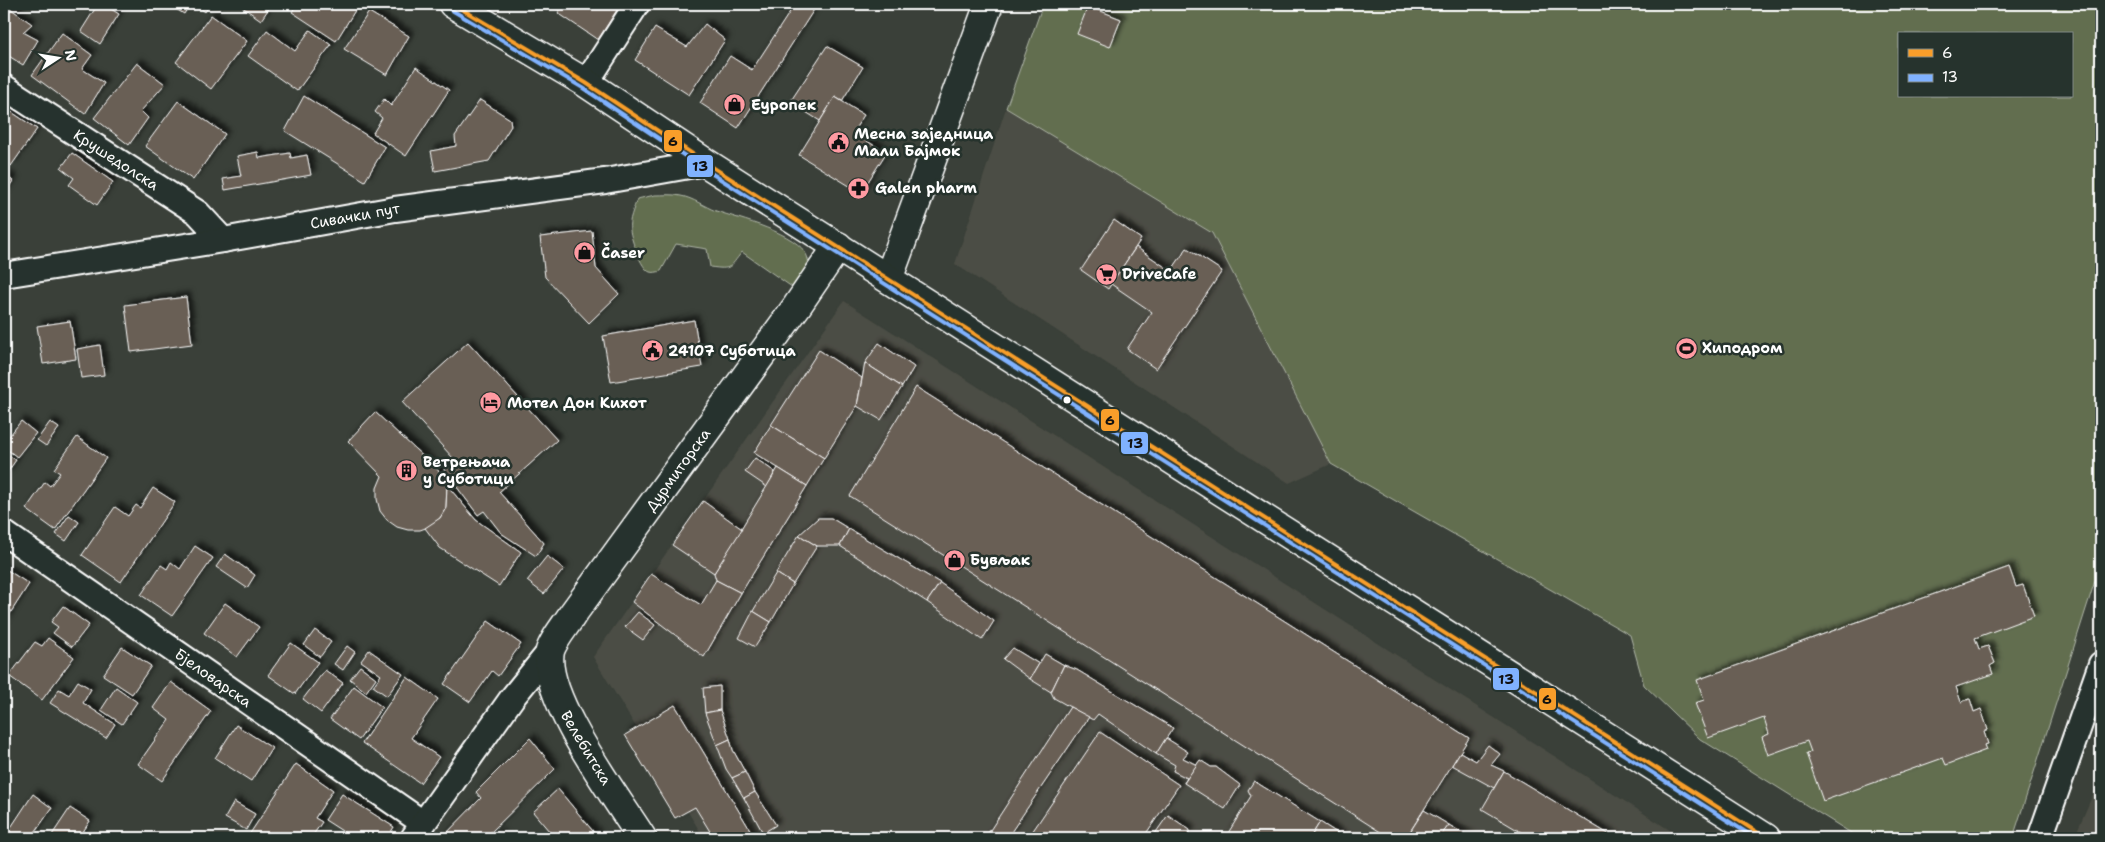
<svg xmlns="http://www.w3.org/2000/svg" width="2105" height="842" font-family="'Shantell Sans',sans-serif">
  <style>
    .built { fill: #4c4d45 }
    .green { fill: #626e50; stroke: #b0b6a8; fill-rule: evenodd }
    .building { fill: #695e54; stroke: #fff; filter: url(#shadow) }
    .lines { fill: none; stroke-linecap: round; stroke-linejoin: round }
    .minor-casing { stroke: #fff; stroke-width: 28 }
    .tertiary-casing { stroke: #fff; stroke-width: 31 }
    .secondary-casing { stroke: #fff; stroke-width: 31 }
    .minor { stroke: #26332d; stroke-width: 24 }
    .tertiary { stroke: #26332d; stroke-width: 28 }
    .secondary { stroke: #26332d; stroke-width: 28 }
    .bus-1-casing { stroke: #26332d; stroke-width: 8 }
    .bus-2-casing { stroke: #26332d; stroke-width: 8 }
    .bus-1 { stroke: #f99e2a; stroke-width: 4 }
    .bus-2 { stroke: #80b2ff; stroke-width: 4 }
    .bus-dot { fill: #fff; stroke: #26332d; stroke-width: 2 }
    .labels { text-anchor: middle; stroke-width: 5; stroke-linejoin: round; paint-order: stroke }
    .poi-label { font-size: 15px; font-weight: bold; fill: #fff; stroke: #26332d; text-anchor: start }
    .street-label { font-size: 15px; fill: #fff; stroke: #26332d }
    .line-badge { stroke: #26332d; stroke-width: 2 }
    .pale-badge-label { font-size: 14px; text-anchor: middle; font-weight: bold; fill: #111 }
  </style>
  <defs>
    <filter id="shadow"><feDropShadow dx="4.5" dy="-4.5" stdDeviation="2.5" flood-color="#0009"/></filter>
  </defs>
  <rect width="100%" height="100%" fill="#3a4039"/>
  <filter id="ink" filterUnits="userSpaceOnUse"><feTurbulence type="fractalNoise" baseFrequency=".02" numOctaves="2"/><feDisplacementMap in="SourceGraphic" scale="10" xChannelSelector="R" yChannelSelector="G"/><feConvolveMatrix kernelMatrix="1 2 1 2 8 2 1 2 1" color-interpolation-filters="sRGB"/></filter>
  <g filter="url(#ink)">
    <g class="built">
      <polygon points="1006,108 1212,233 1331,464 1289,483 955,264"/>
      <polygon points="844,301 1682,838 704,838 593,657"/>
      <polygon points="2101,781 2101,838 2074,838 2094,792"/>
    </g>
    <g class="green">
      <path d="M1043,4H2101V562L2013,838H1859L1700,739L1644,685L1630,635L1331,464L1212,233L1006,108ZM1899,34H2071V96H1899Z"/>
      <path d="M655,195C663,195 673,194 681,196C693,198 705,207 716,211C739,219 798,233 807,256C812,268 804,280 799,292L742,252C729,268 732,270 710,267L707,249L676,244L661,271C658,272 653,273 650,272C641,269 631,239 630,230C628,220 634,209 637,199Z"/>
    </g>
    <g class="building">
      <polygon points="4,4 32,24 23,32 38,40 23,65 4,53"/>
      <polygon points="98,4 103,4 119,14 100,44 81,31"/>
      <polygon points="168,4 190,4 184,14"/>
      <polygon points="195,4 210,4 205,12"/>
      <polygon points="238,4 272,4 261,20"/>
      <polygon points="297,4 359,4 336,41 292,12"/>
      <polygon points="549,4 564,4 560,11"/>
      <polygon points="564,4 621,4 598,40 558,13"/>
      <polygon points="795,4 808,4 815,8 738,128 700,103 730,56 752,70"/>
      <polygon points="1088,6 1121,19 1110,47 1077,34"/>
      <polygon points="369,12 409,36 387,75 344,49"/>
      <polygon points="211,15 247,41 211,89 176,62"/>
      <polygon points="705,24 725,40 689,95 635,60 655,28 687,47"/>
      <polygon points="267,30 295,51 310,30 331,45 297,91 248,56"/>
      <polygon points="62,33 92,55 82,69 104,83 85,114 32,75"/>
      <polygon points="827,46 863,67 842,101 835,97 820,121 790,102"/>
      <polygon points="137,63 165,84 141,111 148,118 129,145 94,118"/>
      <polygon points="416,67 449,90 406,156 373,133 382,118 375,112 384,99 391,106"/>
      <polygon points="304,96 385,147 365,181 285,131"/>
      <polygon points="835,97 864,115 853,132 886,153 861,193 799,155"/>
      <polygon points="480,100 510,119 511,126 489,161 435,171 431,151 456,146 455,136"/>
      <polygon points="178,101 225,134 193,180 145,146"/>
      <polygon points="4,107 37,129 11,166 4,161"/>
      <polygon points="258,152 259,158 290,153 291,158 307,155 311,175 225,190 223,179 241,176 237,156"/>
      <polygon points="72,153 113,182 97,205 69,185 74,178 61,168"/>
      <polygon points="4,174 13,181 4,194"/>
      <polygon points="1114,220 1141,239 1108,289 1081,270"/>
      <polygon points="592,231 596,268 619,294 589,323 545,277 540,237"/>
      <polygon points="1136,247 1171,271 1187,248 1222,271 1156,369 1127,349 1152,312 1111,284"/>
      <polygon points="186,297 192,344 131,352 125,305"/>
      <polygon points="694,320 702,367 611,382 603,336"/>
      <polygon points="70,321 76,359 43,364 37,326"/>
      <polygon points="468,342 557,440 499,492 544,543 536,556 501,533 484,511 478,515 444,470 453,458 402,402"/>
      <polygon points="879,343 914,367 902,387 865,363"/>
      <polygon points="100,345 104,375 81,378 77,349"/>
      <polygon points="819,350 862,378 857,406 824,458 771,425"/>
      <polygon points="865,363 902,387 881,420 857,406"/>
      <polygon points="916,387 1469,738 1406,838 1390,838 850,496"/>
      <polygon points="375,412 442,474 447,485 446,508 440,518 431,526 420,530 408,530 397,527 387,520 380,511 377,499 377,488 382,476 348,441"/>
      <polygon points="21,421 36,433 17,457 4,447 4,443"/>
      <polygon points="50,422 59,428 46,446 37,440"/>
      <polygon points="771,425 824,458 807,486 754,453"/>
      <polygon points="77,437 106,458 55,530 26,509 45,482 50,486 60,473 54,469"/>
      <polygon points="4,452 16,460 4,477"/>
      <polygon points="755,458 775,472 767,487 745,472"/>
      <polygon points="778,468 807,486 741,593 716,580 714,573"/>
      <polygon points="447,485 476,520 521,552 499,586 440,548 425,528 440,518 446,508"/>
      <polygon points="153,488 175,502 121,582 82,555 115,507 128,516 136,505 140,508"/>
      <polygon points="703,501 742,529 714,573 672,545"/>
      <polygon points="69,515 79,522 66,541 56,534"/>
      <polygon points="818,518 831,518 849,529 840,546 817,546 799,535"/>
      <polygon points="849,529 940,583 927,602 840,546"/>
      <polygon points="799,535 817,546 793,584 776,573"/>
      <polygon points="195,546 213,558 172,616 141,595 161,565 167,569 171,562 180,569"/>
      <polygon points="225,554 255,575 247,588 216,567"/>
      <polygon points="547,556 564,569 544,594 527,581"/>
      <polygon points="2009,567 2016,587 2023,585 2034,616 1975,638 1979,649 1988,646 1995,663 1990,666 1993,674 1956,687 1961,702 1970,699 1974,712 1981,709 1988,730 1984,732 1988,744 1984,745 1986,750 1946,765 1943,758 1823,801 1806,753 1811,752 1807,741 1768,755 1762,737 1769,734 1764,718 1708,738 1695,703 1704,700 1697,680"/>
      <polygon points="4,568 29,584 4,623"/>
      <polygon points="776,573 793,584 771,622 753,611"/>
      <polygon points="651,574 701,605 716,580 741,593 704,657 632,602"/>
      <polygon points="940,583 994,621 982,640 927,602"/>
      <polygon points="225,603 259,627 237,657 204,633"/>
      <polygon points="63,606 89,625 72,647 53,633 58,627 51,622"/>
      <polygon points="753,611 771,622 755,647 739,638"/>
      <polygon points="638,612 655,625 643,640 625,627"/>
      <polygon points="488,621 521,644 498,676 492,671 470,702 444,684"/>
      <polygon points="315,630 331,642 320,657 304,645"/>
      <polygon points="48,638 74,657 42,700 9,676 35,642 42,646"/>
      <polygon points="291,643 318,662 295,694 268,675"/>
      <polygon points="347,646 355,652 343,670 334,664"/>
      <polygon points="122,647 151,666 132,694 103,675"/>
      <polygon points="1013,648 1039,664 1030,679 1003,659"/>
      <polygon points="369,650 403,674 387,696 373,686 381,675 361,661"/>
      <polygon points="1045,654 1064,665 1051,692 1030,679"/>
      <polygon points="1064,665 1077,670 1173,728 1156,754 1098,714 1093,720 1054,698 1051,692"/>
      <polygon points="360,666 376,678 366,692 350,679"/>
      <polygon points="325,670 343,683 321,713 303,699"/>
      <polygon points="407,677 438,699 411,738 439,757 420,783 362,743"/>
      <polygon points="78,681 91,689 83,703 115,724 106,738 50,703 59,689 69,695"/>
      <polygon points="171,682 211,711 162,781 138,764 169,720 153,708"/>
      <polygon points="354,686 382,707 359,740 330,719"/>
      <polygon points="720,686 720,710 705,713 703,688"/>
      <polygon points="116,687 137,702 122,724 101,710"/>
      <polygon points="675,705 725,788 755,838 714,838 695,807 675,818 625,735"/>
      <polygon points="1070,707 1089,717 1007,838 985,838"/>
      <polygon points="720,710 730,739 717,745 705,713"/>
      <polygon points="236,725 272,748 251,781 215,758"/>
      <polygon points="1100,732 1179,785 1143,838 1028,838"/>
      <polygon points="530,738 555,769 485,838 442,838 481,798 476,792"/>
      <polygon points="1166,738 1188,752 1183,758 1197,765 1184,783 1187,778 1173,771 1175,765 1156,754"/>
      <polygon points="730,739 733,750 745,772 732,778 726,769 717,745"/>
      <polygon points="1488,745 1500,754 1491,765 1504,771 1494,788 1452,765 1460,752 1476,761"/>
      <polygon points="1200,760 1211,767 1216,767 1240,785 1225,809 1184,783"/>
      <polygon points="296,764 333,790 315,818 322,822 311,838 254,838 249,835"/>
      <polygon points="1504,771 1615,838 1531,838 1482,809"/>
      <polygon points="745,772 755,792 744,798 732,778"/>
      <polygon points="1254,781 1320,822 1310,838 1225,838 1251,796 1248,790"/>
      <polygon points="558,789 597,836 594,838 555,838 533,812"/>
      <polygon points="755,792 776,825 763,833 744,798"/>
      <polygon points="33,794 52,808 31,838 26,835 24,838 4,838"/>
      <polygon points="342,794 394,827 387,838 353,838 325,820"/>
      <polygon points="234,802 255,814 246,830 225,818"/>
      <polygon points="70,808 90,821 79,838 50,838"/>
      <polygon points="1424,810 1449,825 1439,838 1406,838"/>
      <polygon points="1168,815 1190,830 1186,838 1152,838"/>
      <polygon points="1320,822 1345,838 1310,838"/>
      <polygon points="1449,825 1471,838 1439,838"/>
      <polygon points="498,833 503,838 492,838"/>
    </g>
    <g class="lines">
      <defs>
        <g id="minor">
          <polyline points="586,83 637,4"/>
          <polyline points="4,87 198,213 223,240"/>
          <polyline points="4,275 223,240 395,209 605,181 706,163"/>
          <polyline points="4,533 423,823"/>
          <polyline points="413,838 512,698 550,651"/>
          <polyline points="2040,838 2101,664"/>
        </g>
        <g id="tertiary">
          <polyline points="889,277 989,4"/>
          <path d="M642,838C617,798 541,697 550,651C553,640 566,625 572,615L797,306L838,246"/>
        </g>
        <polyline id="secondary" points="453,4 586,83 706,163 1766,838"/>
      </defs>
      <use href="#minor" class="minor-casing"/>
      <use href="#tertiary" class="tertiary-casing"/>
      <use href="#secondary" class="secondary-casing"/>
      <use href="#minor" class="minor"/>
      <use href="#tertiary" class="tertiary"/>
      <use href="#secondary" class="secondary"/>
      <defs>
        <polyline id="bus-1" points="453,4 586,83 706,163 1766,838"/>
        <polyline id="bus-2" points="450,9 583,88 703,168 1755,838"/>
      </defs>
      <use href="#bus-1" class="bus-1-casing"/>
      <use href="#bus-2" class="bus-2-casing"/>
      <use href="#bus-1" class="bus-1"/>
      <use href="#bus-2" class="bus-2"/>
    </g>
  </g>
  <defs>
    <symbol id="shop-disc" viewBox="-11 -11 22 22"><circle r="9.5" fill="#ff9aa2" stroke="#26332d"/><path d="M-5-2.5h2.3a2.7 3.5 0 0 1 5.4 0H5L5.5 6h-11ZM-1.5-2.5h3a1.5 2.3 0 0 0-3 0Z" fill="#111"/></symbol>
    <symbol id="civic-disc" viewBox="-11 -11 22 22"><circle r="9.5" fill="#ff9aa2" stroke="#26332d"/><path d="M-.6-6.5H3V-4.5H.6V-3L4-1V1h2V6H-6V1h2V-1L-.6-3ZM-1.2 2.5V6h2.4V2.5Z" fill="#111"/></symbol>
    <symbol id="pharmacy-disc" viewBox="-11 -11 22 22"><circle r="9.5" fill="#ff9aa2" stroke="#26332d"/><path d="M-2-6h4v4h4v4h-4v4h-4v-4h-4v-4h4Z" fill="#111"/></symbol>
    <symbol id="supermarket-disc" viewBox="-11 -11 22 22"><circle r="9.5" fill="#ff9aa2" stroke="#26332d"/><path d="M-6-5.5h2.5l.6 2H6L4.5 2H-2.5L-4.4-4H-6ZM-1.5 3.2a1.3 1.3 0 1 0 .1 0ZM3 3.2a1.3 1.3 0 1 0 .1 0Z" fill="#111"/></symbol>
    <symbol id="stadium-disc" viewBox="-11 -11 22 22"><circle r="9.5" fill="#ff9aa2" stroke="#26332d"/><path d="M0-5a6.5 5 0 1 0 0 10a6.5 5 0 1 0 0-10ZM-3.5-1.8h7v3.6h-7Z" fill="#111"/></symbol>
    <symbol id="hotel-disc" viewBox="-11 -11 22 22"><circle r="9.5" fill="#ff9aa2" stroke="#26332d"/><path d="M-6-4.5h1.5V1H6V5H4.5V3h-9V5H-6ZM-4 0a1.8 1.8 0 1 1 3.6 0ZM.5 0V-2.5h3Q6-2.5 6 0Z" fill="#111"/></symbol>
    <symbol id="building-disc" viewBox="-11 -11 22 22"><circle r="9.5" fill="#ff9aa2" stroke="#26332d"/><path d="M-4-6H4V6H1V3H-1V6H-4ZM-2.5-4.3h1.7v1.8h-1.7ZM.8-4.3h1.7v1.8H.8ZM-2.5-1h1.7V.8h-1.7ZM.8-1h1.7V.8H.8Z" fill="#111"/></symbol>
  </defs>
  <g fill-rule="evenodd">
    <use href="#shop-disc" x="722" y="92" width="25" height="25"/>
    <use href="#civic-disc" x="826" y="130" width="25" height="25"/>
    <use href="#pharmacy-disc" x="846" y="176" width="25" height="25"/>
    <use href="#shop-disc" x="572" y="240" width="25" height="25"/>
    <use href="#supermarket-disc" x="1094" y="262" width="25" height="25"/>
    <use href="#stadium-disc" x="1674" y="336" width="25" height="25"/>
    <use href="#civic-disc" x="640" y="338" width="25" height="25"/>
    <use href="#hotel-disc" x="478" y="390" width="25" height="25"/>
    <use href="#building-disc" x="394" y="458" width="25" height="25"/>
    <use href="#shop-disc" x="942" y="548" width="25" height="25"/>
  </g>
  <circle class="bus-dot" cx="1067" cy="400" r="4.5"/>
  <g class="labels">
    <g class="poi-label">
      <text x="751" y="110">Еуропек</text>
      <text x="854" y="139">Месна заједница<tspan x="854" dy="17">Мали Бајмок</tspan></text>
      <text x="875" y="193">Galen pharm</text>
      <text x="601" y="258">Časer</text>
      <text x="1122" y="279">DriveCafe</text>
      <text x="1702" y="353">Хиподром</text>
      <text x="668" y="356">24107 Суботица</text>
      <text x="507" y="408">Мотел Дон Кихот</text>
      <text x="423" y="467">Ветрењача<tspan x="423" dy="17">у Суботици</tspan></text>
      <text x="970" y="565">Бувљак</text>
    </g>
    <g class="street-label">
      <text transform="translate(116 160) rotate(33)" y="5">Крушедолска</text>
      <text transform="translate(355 216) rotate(-10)" y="5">Сивачки пут</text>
      <text transform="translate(678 470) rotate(-54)" y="5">Дурмиторска</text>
      <text transform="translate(213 678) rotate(35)" y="5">Бјеловарска</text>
      <text transform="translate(586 748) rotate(59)" y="5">Велебитска</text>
    </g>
  </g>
  <g class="line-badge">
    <rect x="663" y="129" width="20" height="24" rx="5" fill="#f99e2a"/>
    <rect x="686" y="154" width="28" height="24" rx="5" fill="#80b2ff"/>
    <rect x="1100" y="408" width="20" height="24" rx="5" fill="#f99e2a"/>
    <rect x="1120" y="431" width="29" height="24" rx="5" fill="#80b2ff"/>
    <rect x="1492" y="667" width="28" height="24" rx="5" fill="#80b2ff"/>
    <rect x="1538" y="687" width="19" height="24" rx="5" fill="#f99e2a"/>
  </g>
  <g class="pale-badge-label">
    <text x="673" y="146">6</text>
    <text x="700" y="171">13</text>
    <text x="1110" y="425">6</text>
    <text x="1135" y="448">13</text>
    <text x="1506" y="684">13</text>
    <text x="1547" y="704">6</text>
  </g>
  <rect width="2105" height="842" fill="none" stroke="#26332d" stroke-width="20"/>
  <rect x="10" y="10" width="2085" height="822" fill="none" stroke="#fff" stroke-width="2" filter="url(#ink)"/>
  <rect x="1898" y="32" width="175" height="65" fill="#26332d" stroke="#7d8581"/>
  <rect x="1908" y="49" width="25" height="8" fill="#f99e2a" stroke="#7d8581"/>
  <text x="1942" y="58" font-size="15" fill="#ffffff">6</text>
  <rect x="1908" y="74" width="25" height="8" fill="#80b2ff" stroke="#7d8581"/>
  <text x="1942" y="82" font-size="15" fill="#ffffff">13</text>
  <g transform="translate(58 58) rotate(78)" stroke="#26332d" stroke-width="4" paint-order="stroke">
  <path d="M0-4L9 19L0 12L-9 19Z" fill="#ffffff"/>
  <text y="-8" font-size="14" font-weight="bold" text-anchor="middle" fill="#ffffff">N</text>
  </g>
</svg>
